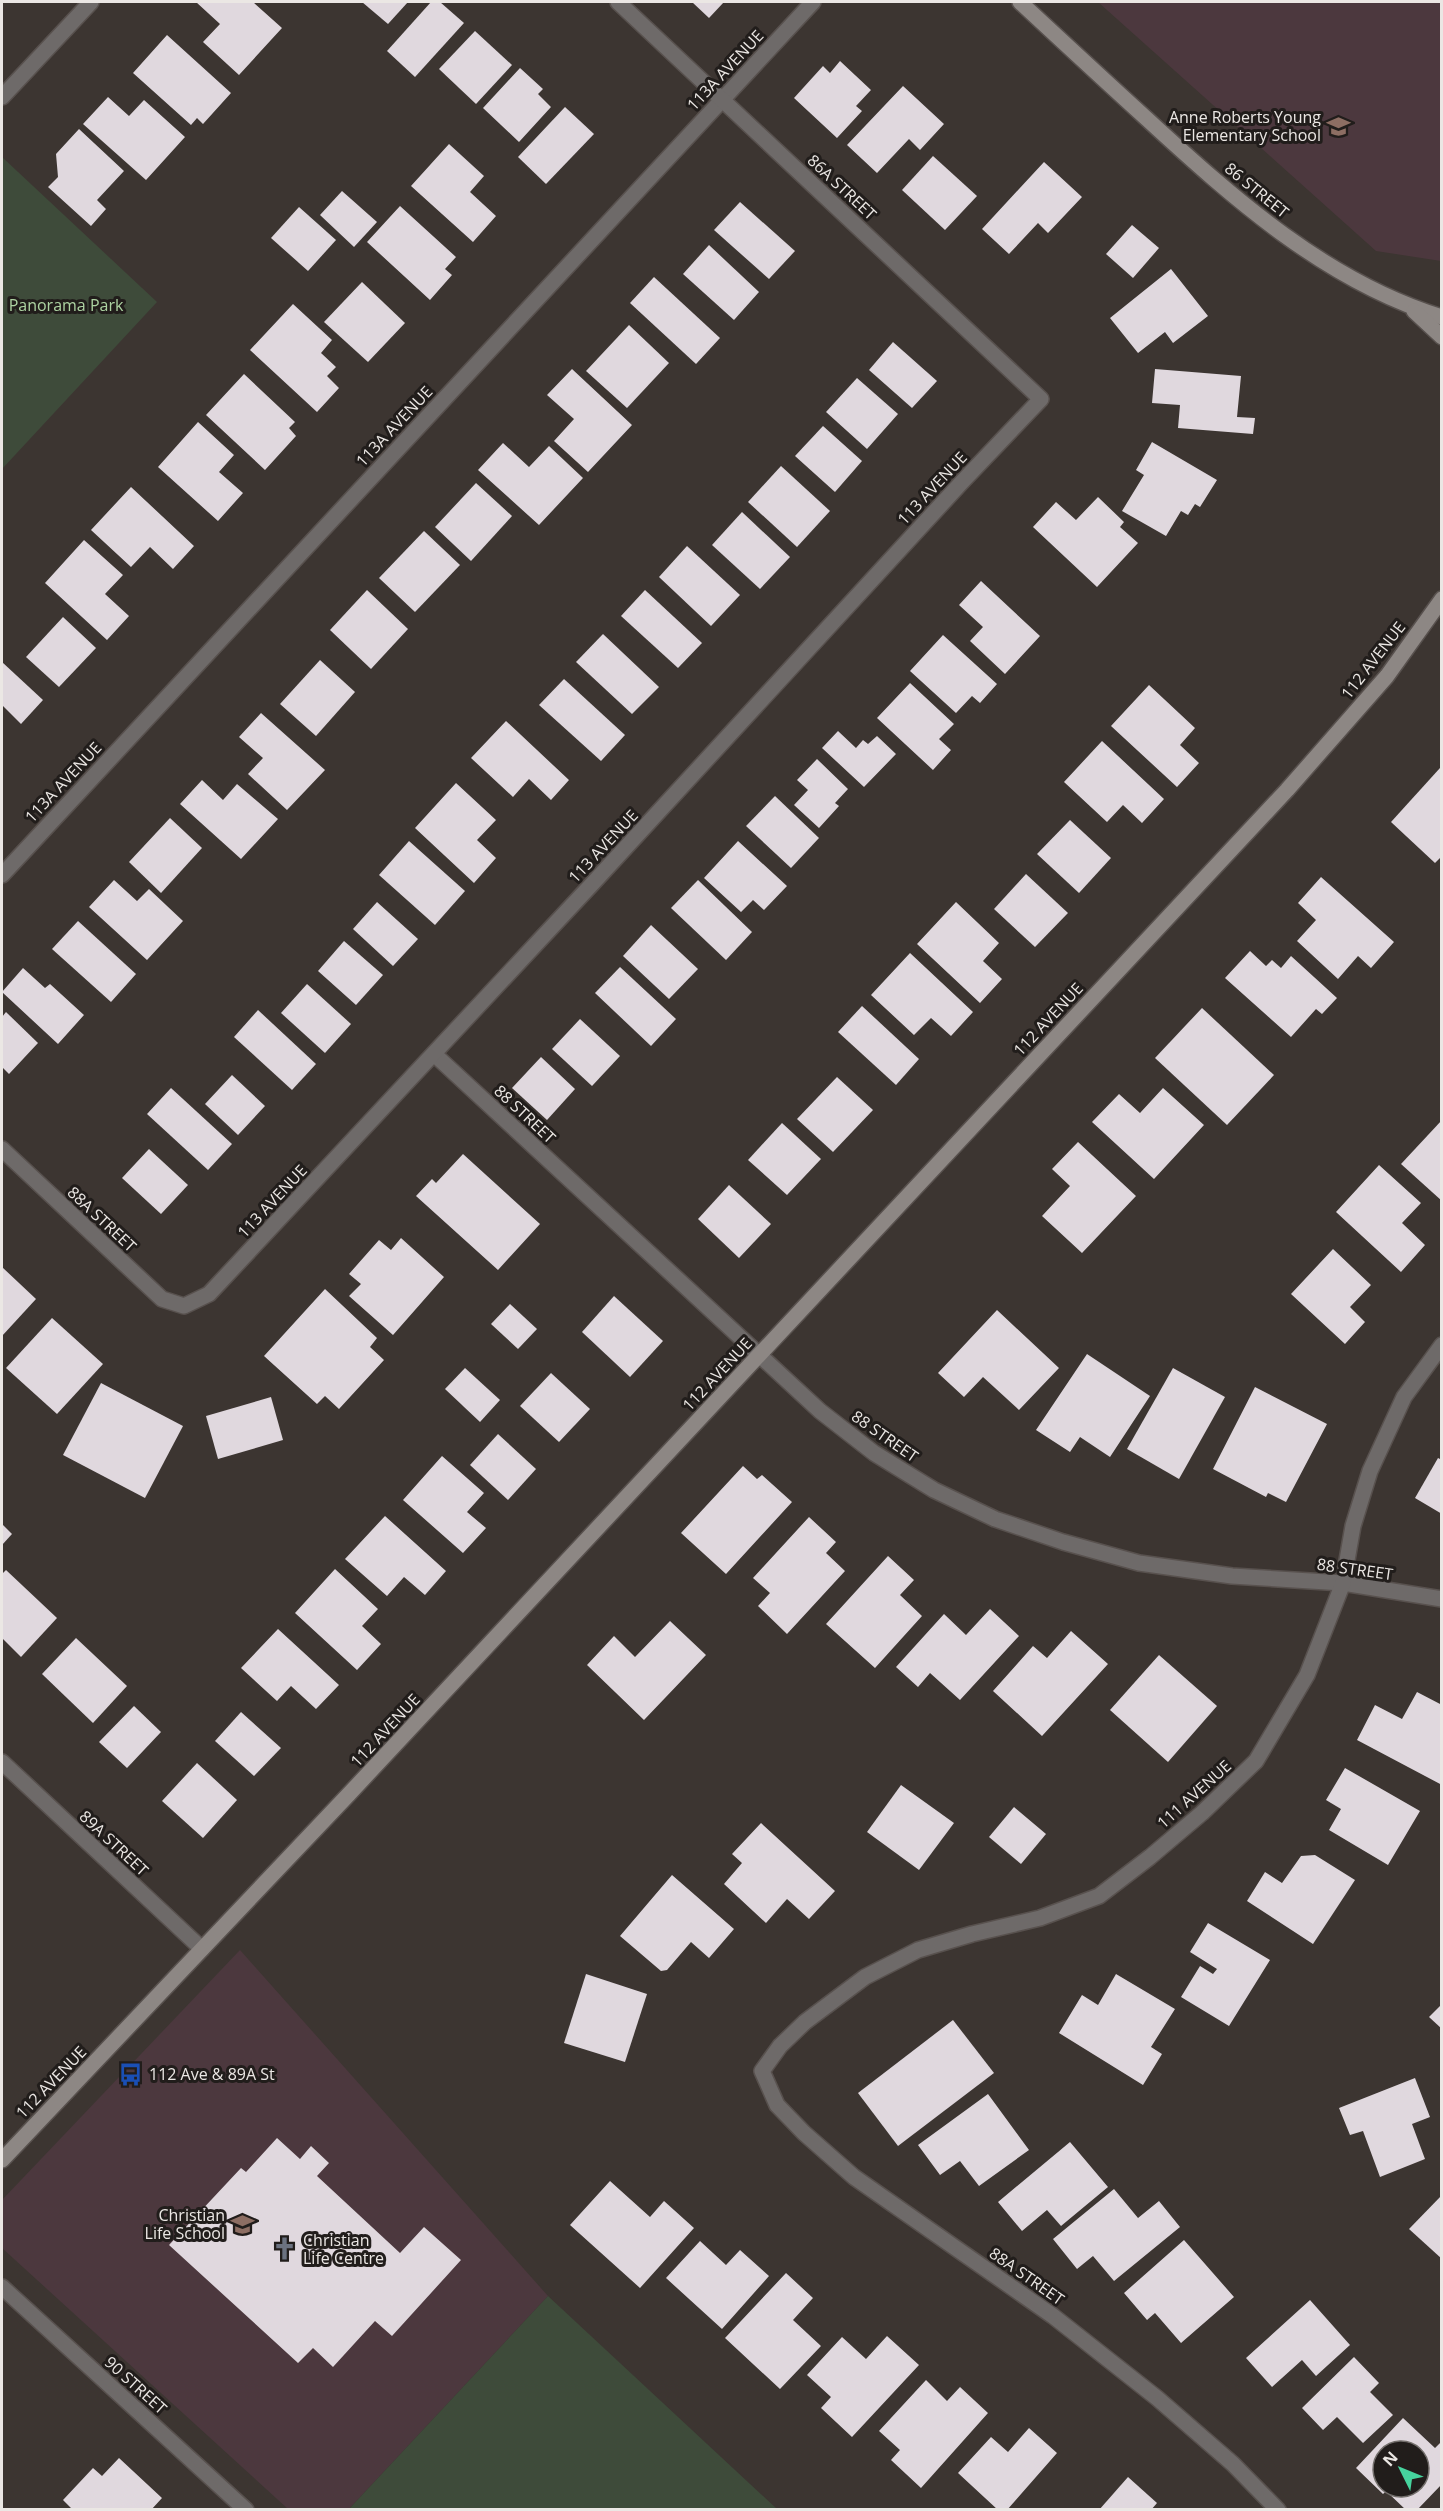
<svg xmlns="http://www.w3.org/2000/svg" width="1443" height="2511" font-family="'Open Sans',sans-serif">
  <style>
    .education { fill: #4c383e }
    .green { fill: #3e4b3a }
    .building { fill: #e0d8de; fill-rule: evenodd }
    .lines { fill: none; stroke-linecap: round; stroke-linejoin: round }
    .street-casing { stroke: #58514e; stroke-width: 18 }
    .secondary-casing { stroke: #58514e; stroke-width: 18 }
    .street { stroke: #6e6a69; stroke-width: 15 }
    .secondary { stroke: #8d8784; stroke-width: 15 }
    .labels { text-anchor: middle; stroke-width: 6; stroke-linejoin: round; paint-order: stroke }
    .street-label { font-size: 16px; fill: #ebe7e4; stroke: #211d1b }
    .poi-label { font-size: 16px; fill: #ebe7e4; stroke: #211d1b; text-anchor: end }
    .park-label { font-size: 16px; fill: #add3a2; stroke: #211d1b }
  </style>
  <rect width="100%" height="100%" fill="#3c3531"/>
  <g class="education">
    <polygon points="1098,2 1441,2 1441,261 1376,251"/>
    <polygon points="240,1950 548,2296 349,2509 288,2509 2,2248 2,2200"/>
  </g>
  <g class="green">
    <polygon points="2,157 157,302 2,469"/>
    <polygon points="548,2296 777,2509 349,2509"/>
  </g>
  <g class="building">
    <polygon points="196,2 253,2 282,28 239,75 203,42 220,24"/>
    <polygon points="362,2 408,2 388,24"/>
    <polygon points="431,2 440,2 464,23 415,77 387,51"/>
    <polygon points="692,2 724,2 709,18"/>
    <polygon points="475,31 512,65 476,104 439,69"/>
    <polygon points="167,35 231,93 203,124 197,118 191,125 133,73"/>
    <polygon points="840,61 871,90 856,106 862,111 837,138 794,98 823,66 830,73"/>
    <polygon points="520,68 543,89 538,94 551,107 519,142 483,108"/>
    <polygon points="903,86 944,124 920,150 909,139 877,173 847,145"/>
    <polygon points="108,97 129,116 144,100 185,137 146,180 83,124"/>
    <polygon points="565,107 594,134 546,184 518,157"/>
    <polygon points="79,129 124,171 97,200 106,209 91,226 48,187 58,177 56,154"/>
    <polygon points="449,144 484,176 470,192 496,216 473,242 411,186"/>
    <polygon points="933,156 977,196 945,230 902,190"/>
    <polygon points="1044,162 1082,197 1048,233 1038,223 1009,254 982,229"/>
    <polygon points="342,191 377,222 354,247 320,215"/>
    <polygon points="740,202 795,251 769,279 714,230"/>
    <polygon points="400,206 456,257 445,269 452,275 430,300 367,242"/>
    <polygon points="299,207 336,240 308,271 271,238"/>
    <polygon points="1132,225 1159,248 1133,278 1106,254"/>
    <polygon points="709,245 759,292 734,320 683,274"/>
    <polygon points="1171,269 1208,316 1173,343 1165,332 1138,353 1110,318"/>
    <polygon points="654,277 720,338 696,364 630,303"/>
    <polygon points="362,282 405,323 368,362 324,322"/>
    <polygon points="293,304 332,340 321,353 336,367 327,376 339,388 317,412 250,350"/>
    <polygon points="629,325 669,363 627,408 586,371"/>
    <polygon points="893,342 937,381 912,408 869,370"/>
    <polygon points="572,369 632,425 588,472 554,441 574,419 547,395"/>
    <polygon points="1155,369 1241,376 1237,417 1255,418 1253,434 1178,428 1180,405 1152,403"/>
    <polygon points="244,374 295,422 289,428 296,436 265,470 206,415"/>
    <polygon points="857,378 898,414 867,449 826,412"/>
    <polygon points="198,422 234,455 219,472 243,493 218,521 158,467"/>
    <polygon points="823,426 862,461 835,492 795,456"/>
    <polygon points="1152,442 1217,480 1200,507 1195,504 1188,515 1181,511 1166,536 1122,511 1144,475 1136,470"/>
    <polygon points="503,443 529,467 549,446 583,478 539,525 478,470"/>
    <polygon points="781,466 830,511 797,547 748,502"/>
    <polygon points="476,483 512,516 471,561 435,527"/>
    <polygon points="131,487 194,546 173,569 150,547 131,567 91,530"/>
    <polygon points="1098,497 1124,522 1120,527 1138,543 1097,587 1033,527 1056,502 1076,520"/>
    <polygon points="742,512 790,557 760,589 712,545"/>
    <polygon points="424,531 460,565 415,612 379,578"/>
    <polygon points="84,540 123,575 105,594 129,616 107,640 45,583"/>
    <polygon points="687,546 740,595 711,626 659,577"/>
    <polygon points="981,581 1040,636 1005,674 970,641 983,627 959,605"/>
    <polygon points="367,590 408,629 371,669 330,630"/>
    <polygon points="645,590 702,643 678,668 621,616"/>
    <polygon points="63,617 96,648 59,687 26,657"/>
    <polygon points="603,634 659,687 632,714 576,662"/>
    <polygon points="943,635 997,684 980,703 972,696 956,713 910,671"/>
    <polygon points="320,660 355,692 316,736 280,704"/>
    <polygon points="2,662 43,700 21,724 2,705"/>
    <polygon points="564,679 625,735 601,761 539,705"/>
    <polygon points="910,683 954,724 939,739 951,750 933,770 877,718"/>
    <polygon points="1149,685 1195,728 1180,745 1199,763 1177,787 1111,726"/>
    <polygon points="261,713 325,770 287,810 248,774 263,758 239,737"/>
    <polygon points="506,721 569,780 551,800 529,779 513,797 471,758"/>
    <polygon points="838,731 856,748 863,740 868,744 877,736 896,754 864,787 822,748"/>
    <polygon points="1102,741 1164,799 1142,823 1123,805 1107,822 1064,782"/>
    <polygon points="817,759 848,789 835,803 839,806 819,828 794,805 808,790 797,780"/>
    <polygon points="1440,768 1442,856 1435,863 1391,822"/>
    <polygon points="202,780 223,800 237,784 278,819 241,859 180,804"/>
    <polygon points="456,783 496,820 477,840 496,858 474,883 415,828"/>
    <polygon points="775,796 819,838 791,868 746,826"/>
    <polygon points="170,818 202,848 161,893 129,862"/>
    <polygon points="1070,820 1111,858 1079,893 1037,854"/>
    <polygon points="409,841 465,891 435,925 379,875"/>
    <polygon points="738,841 787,886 764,910 753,900 741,912 704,878"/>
    <polygon points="1026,874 1068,913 1035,947 994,909"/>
    <polygon points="1321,877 1394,942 1371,968 1358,956 1338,979 1297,941 1316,920 1298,903"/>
    <polygon points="114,880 137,901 149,889 183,921 147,960 89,907"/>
    <polygon points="698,880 752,932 726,960 671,908"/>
    <polygon points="377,902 418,939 393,966 353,929"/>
    <polygon points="956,902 999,943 983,961 1002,979 980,1003 917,944"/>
    <polygon points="78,921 136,974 111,1002 52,949"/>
    <polygon points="651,925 698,969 669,999 623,956"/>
    <polygon points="344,941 383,975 356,1005 318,971"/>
    <polygon points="1250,951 1266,966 1272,960 1281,968 1291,956 1337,998 1322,1014 1316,1009 1291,1037 1225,978"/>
    <polygon points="910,953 973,1012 951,1036 931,1018 914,1035 871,995"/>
    <polygon points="620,967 676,1019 651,1046 595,993"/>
    <polygon points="23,968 45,988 50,984 84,1015 58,1044 2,992"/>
    <polygon points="307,984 351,1024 325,1053 281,1013"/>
    <polygon points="862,1006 919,1059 896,1085 838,1032"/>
    <polygon points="1202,1008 1274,1075 1227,1125 1155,1058"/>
    <polygon points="258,1010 316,1064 292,1090 234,1037"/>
    <polygon points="6,1012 38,1043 9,1074 2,1067 2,1017"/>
    <polygon points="580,1019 620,1056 592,1086 552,1049"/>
    <polygon points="541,1057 575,1089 547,1120 512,1088"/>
    <polygon points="232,1075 265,1106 238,1135 205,1104"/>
    <polygon points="837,1077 873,1110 833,1152 797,1119"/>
    <polygon points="171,1088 232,1144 208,1170 147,1114"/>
    <polygon points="1163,1088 1204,1125 1154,1179 1092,1122 1119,1094 1140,1113"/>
    <polygon points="1442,1120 1442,1201 1401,1164"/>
    <polygon points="782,1123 821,1159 787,1195 748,1160"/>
    <polygon points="1078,1142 1136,1196 1082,1253 1042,1216 1070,1186 1052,1169"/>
    <polygon points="149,1149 188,1185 161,1214 122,1178"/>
    <polygon points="463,1154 540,1224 498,1270 416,1196 432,1179 436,1183"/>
    <polygon points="1379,1165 1421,1203 1402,1223 1425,1245 1401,1272 1336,1212"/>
    <polygon points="729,1185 771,1224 739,1258 698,1219"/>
    <polygon points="401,1238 444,1277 393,1335 349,1296 361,1284 349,1274 379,1240 391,1250"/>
    <polygon points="1333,1249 1371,1285 1350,1307 1365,1322 1345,1344 1291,1294"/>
    <polygon points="2,1267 36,1299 2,1336"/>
    <polygon points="325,1289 377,1338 370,1347 384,1360 339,1409 325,1396 317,1404 264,1356"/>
    <polygon points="614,1296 663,1341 630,1377 582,1332"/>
    <polygon points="510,1304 537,1329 518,1349 491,1324"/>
    <polygon points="997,1310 1059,1368 1019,1410 983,1377 964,1397 938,1373"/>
    <polygon points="52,1318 103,1364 57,1414 6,1368"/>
    <polygon points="1087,1354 1150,1396 1110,1457 1080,1437 1070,1452 1036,1430"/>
    <polygon points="465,1368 500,1400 480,1422 445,1389"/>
    <polygon points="1173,1368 1225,1397 1179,1479 1127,1449"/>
    <polygon points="551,1373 590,1409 559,1442 520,1406"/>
    <polygon points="101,1383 183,1426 145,1498 63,1455"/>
    <polygon points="1255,1387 1327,1424 1286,1502 1268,1493 1266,1497 1213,1469"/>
    <polygon points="271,1397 283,1440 218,1459 206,1416"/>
    <polygon points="498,1434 536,1469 508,1500 470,1465"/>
    <polygon points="442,1456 484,1493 467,1512 486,1528 463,1553 403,1500"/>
    <polygon points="1438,1458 1442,1460 1442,1514 1415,1498"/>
    <polygon points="743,1466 757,1479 762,1475 792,1502 726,1574 681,1533"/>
    <polygon points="385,1516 446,1571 425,1595 404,1577 387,1596 345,1559"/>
    <polygon points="809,1517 836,1542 826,1553 845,1571 787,1634 758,1606 770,1593 753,1578"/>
    <polygon points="2,1524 12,1534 2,1545"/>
    <polygon points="888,1556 914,1580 900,1595 922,1616 875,1668 826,1624"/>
    <polygon points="335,1569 378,1609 362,1626 381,1644 357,1670 295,1613"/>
    <polygon points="6,1570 57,1618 21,1657 2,1638 2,1574"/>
    <polygon points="990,1609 1019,1636 960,1700 930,1673 918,1687 896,1667 944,1614 966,1635"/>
    <polygon points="670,1621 706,1655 644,1720 587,1665 614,1636 635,1657"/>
    <polygon points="278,1629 339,1685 316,1709 291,1686 277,1701 241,1668"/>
    <polygon points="1071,1631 1108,1664 1042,1736 993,1691 1033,1646 1047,1658"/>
    <polygon points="76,1638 127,1686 93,1723 42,1674"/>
    <polygon points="1159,1655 1217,1706 1168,1762 1110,1710"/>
    <polygon points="1417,1692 1442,1705 1442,1785 1357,1740 1375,1705 1402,1719"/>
    <polygon points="134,1706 161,1732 127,1768 99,1742"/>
    <polygon points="241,1712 281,1748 254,1776 215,1741"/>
    <polygon points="197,1763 237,1800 203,1838 162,1801"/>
    <polygon points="1345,1768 1420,1811 1388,1865 1329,1830 1341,1809 1326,1800"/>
    <polygon points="901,1785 954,1823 919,1870 867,1832"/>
    <polygon points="1014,1807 1046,1834 1021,1864 989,1837"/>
    <polygon points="761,1823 835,1891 809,1919 787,1899 766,1923 724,1884 742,1863 732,1854"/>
    <polygon points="1315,1855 1355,1880 1313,1944 1247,1901 1265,1872 1282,1883 1301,1856"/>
    <polygon points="672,1875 734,1929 709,1958 691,1942 667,1970 661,1971 620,1936"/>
    <polygon points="1208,1923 1270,1960 1229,2026 1181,1997 1200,1966 1213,1974 1217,1969 1190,1952"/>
    <polygon points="586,1974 647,1994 625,2062 564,2043"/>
    <polygon points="1116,1974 1175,2009 1151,2047 1162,2054 1143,2085 1059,2033 1082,1995 1098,2005"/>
    <polygon points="1442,2004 1442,2029 1429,2017"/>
    <polygon points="953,2020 994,2073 898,2146 858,2093"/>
    <polygon points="1415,2078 1430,2117 1412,2124 1425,2159 1380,2177 1363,2131 1350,2135 1339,2108"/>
    <polygon points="988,2094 1029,2150 979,2186 960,2161 940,2175 918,2145"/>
    <polygon points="277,2138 300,2159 311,2146 329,2163 317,2176 400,2253 424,2227 461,2260 392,2336 375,2321 333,2367 313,2348 298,2363 169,2245 241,2168 246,2172"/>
    <polygon points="1070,2142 1108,2187 1061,2226 1047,2210 1022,2231 998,2202"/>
    <polygon points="610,2181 650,2217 664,2201 694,2228 640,2288 570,2225"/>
    <polygon points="1114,2189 1138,2218 1159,2201 1180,2227 1114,2281 1093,2256 1077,2269 1053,2239"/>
    <polygon points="1442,2195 1442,2259 1409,2229"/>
    <polygon points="1184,2240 1234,2297 1181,2343 1155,2313 1147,2320 1124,2293"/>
    <polygon points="700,2241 726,2265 740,2250 769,2276 722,2329 666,2278"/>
    <polygon points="786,2273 813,2298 793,2320 821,2346 780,2389 725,2338"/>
    <polygon points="1310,2300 1350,2345 1316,2376 1302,2360 1272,2387 1246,2358"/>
    <polygon points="887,2336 919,2365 852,2437 821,2408 831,2397 807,2375 842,2337 866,2359"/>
    <polygon points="1354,2357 1379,2383 1370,2392 1393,2415 1363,2443 1337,2417 1323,2430 1302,2408"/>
    <polygon points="926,2380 947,2401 960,2387 988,2413 921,2488 891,2460 900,2450 879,2431"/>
    <path d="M1403,2418L1435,2448L1442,2441V2484L1417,2510H1406L1386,2491L1383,2494L1356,2468ZM1383,2451H1419V2487H1383Z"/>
    <polygon points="1029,2428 1057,2453 1007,2510 998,2510 958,2473 991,2437 1008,2452"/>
    <polygon points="119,2458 162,2498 151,2510 73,2510 63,2500 93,2468 102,2476"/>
    <polygon points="1128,2477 1157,2503 1151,2510 1099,2510"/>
  </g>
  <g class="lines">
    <defs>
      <g id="street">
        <polyline points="2,97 91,2"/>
        <polyline points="2,875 813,2"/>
        <polyline points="434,1054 820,1411 874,1453 934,1490 995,1519 1063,1542 1139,1563 1232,1576 1343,1583 1442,1599"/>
        <polyline points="2,1149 162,1299 184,1306 209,1294 593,883 961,483 1041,399 618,2"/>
        <polyline points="2,1762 202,1949"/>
        <polyline points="2,2287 246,2510"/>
        <polyline points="1278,2510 1233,2464 1157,2398 1053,2316 854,2177 804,2133 777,2105 762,2071 780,2046 805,2022 865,1977 918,1950 972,1934 1040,1918 1099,1896 1150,1857 1202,1813 1256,1761 1307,1675 1343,1583 1353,1526 1370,1471 1404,1397 1442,1345"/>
      </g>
      <g id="secondary">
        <path d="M1020,2C1062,41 1104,80 1147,119C1234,199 1327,282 1442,317"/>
        <polyline points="1414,311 1442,337"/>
        <polyline points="2,2160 349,1794 1287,790 1387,676 1442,599"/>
      </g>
    </defs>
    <use href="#street" class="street-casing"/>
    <use href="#secondary" class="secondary-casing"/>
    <use href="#street" class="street"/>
    <use href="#secondary" class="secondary"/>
  </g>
  <defs>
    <symbol id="school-bare" viewBox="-9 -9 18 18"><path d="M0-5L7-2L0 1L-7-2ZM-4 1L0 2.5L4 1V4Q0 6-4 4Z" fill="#8d6e63" stroke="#211d1b" stroke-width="2.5" paint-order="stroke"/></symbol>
    <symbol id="bus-bare" viewBox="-9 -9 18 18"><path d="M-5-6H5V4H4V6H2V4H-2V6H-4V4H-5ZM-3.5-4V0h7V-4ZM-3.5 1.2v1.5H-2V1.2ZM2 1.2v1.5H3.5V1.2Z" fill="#1a4fb4" stroke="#211d1b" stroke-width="2.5" paint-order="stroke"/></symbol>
    <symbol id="church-bare" viewBox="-9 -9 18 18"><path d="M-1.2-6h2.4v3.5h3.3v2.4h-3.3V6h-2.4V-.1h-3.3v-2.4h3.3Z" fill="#6b7280" stroke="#211d1b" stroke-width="2.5" paint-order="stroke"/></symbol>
  </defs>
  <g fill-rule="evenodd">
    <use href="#school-bare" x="1322" y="110" width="33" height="33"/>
    <use href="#bus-bare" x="114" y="2058" width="33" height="33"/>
    <use href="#school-bare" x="226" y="2208" width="33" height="33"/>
    <use href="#church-bare" x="268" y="2232" width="33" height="33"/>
  </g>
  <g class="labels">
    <g class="street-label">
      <text transform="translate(725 70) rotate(-47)" y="6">113A AVENUE</text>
      <text transform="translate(842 187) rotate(43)" y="6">86A STREET</text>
      <text transform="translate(1257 190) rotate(39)" y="6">86 STREET</text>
      <text transform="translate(394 426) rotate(-47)" y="6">113A AVENUE</text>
      <text transform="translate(932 488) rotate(-47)" y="6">113 AVENUE</text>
      <text transform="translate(1373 660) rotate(-52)" y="6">112 AVENUE</text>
      <text transform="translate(63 782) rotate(-47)" y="6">113A AVENUE</text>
      <text transform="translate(603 846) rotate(-47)" y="6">113 AVENUE</text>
      <text transform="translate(1048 1019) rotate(-47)" y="6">112 AVENUE</text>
      <text transform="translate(525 1114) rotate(43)" y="6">88 STREET</text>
      <text transform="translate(272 1201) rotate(-47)" y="6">113 AVENUE</text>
      <text transform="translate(102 1219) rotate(43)" y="6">88A STREET</text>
      <text transform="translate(717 1374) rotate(-47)" y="6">112 AVENUE</text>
      <text transform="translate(885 1436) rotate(35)" y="6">88 STREET</text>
      <text transform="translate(1355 1569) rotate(8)" y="6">88 STREET</text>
      <text transform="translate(385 1730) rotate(-47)" y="6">112 AVENUE</text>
      <text transform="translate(1194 1794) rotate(-42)" y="6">111 AVENUE</text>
      <text transform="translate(114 1843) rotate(43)" y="6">89A STREET</text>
      <text transform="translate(51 2082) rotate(-46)" y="6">112 AVENUE</text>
      <text transform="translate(1027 2276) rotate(35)" y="6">88A STREET</text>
      <text transform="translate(136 2385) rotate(42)" y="6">90 STREET</text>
    </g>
    <g class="poi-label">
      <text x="1321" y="123">Anne Roberts Young<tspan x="1321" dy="18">Elementary School</tspan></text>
      <text x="149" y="2080" text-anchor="start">112 Ave &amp; 89A St</text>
      <text x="225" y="2221">Christian<tspan x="225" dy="18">Life School</tspan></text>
      <text x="303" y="2246" text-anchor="start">Christian<tspan x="303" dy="18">Life Centre</tspan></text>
    </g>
    <g class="park-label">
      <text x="66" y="311">Panorama Park</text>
    </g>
  </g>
  <rect width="1443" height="2511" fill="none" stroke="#ebe7e4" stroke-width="6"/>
  <g transform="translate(1401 2469) rotate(313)"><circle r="28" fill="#211d1b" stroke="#726e6b" stroke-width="1.5"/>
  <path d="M0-4.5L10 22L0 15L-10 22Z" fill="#46d49e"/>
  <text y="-9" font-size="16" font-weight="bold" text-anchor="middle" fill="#ebe7e4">N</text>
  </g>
</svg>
